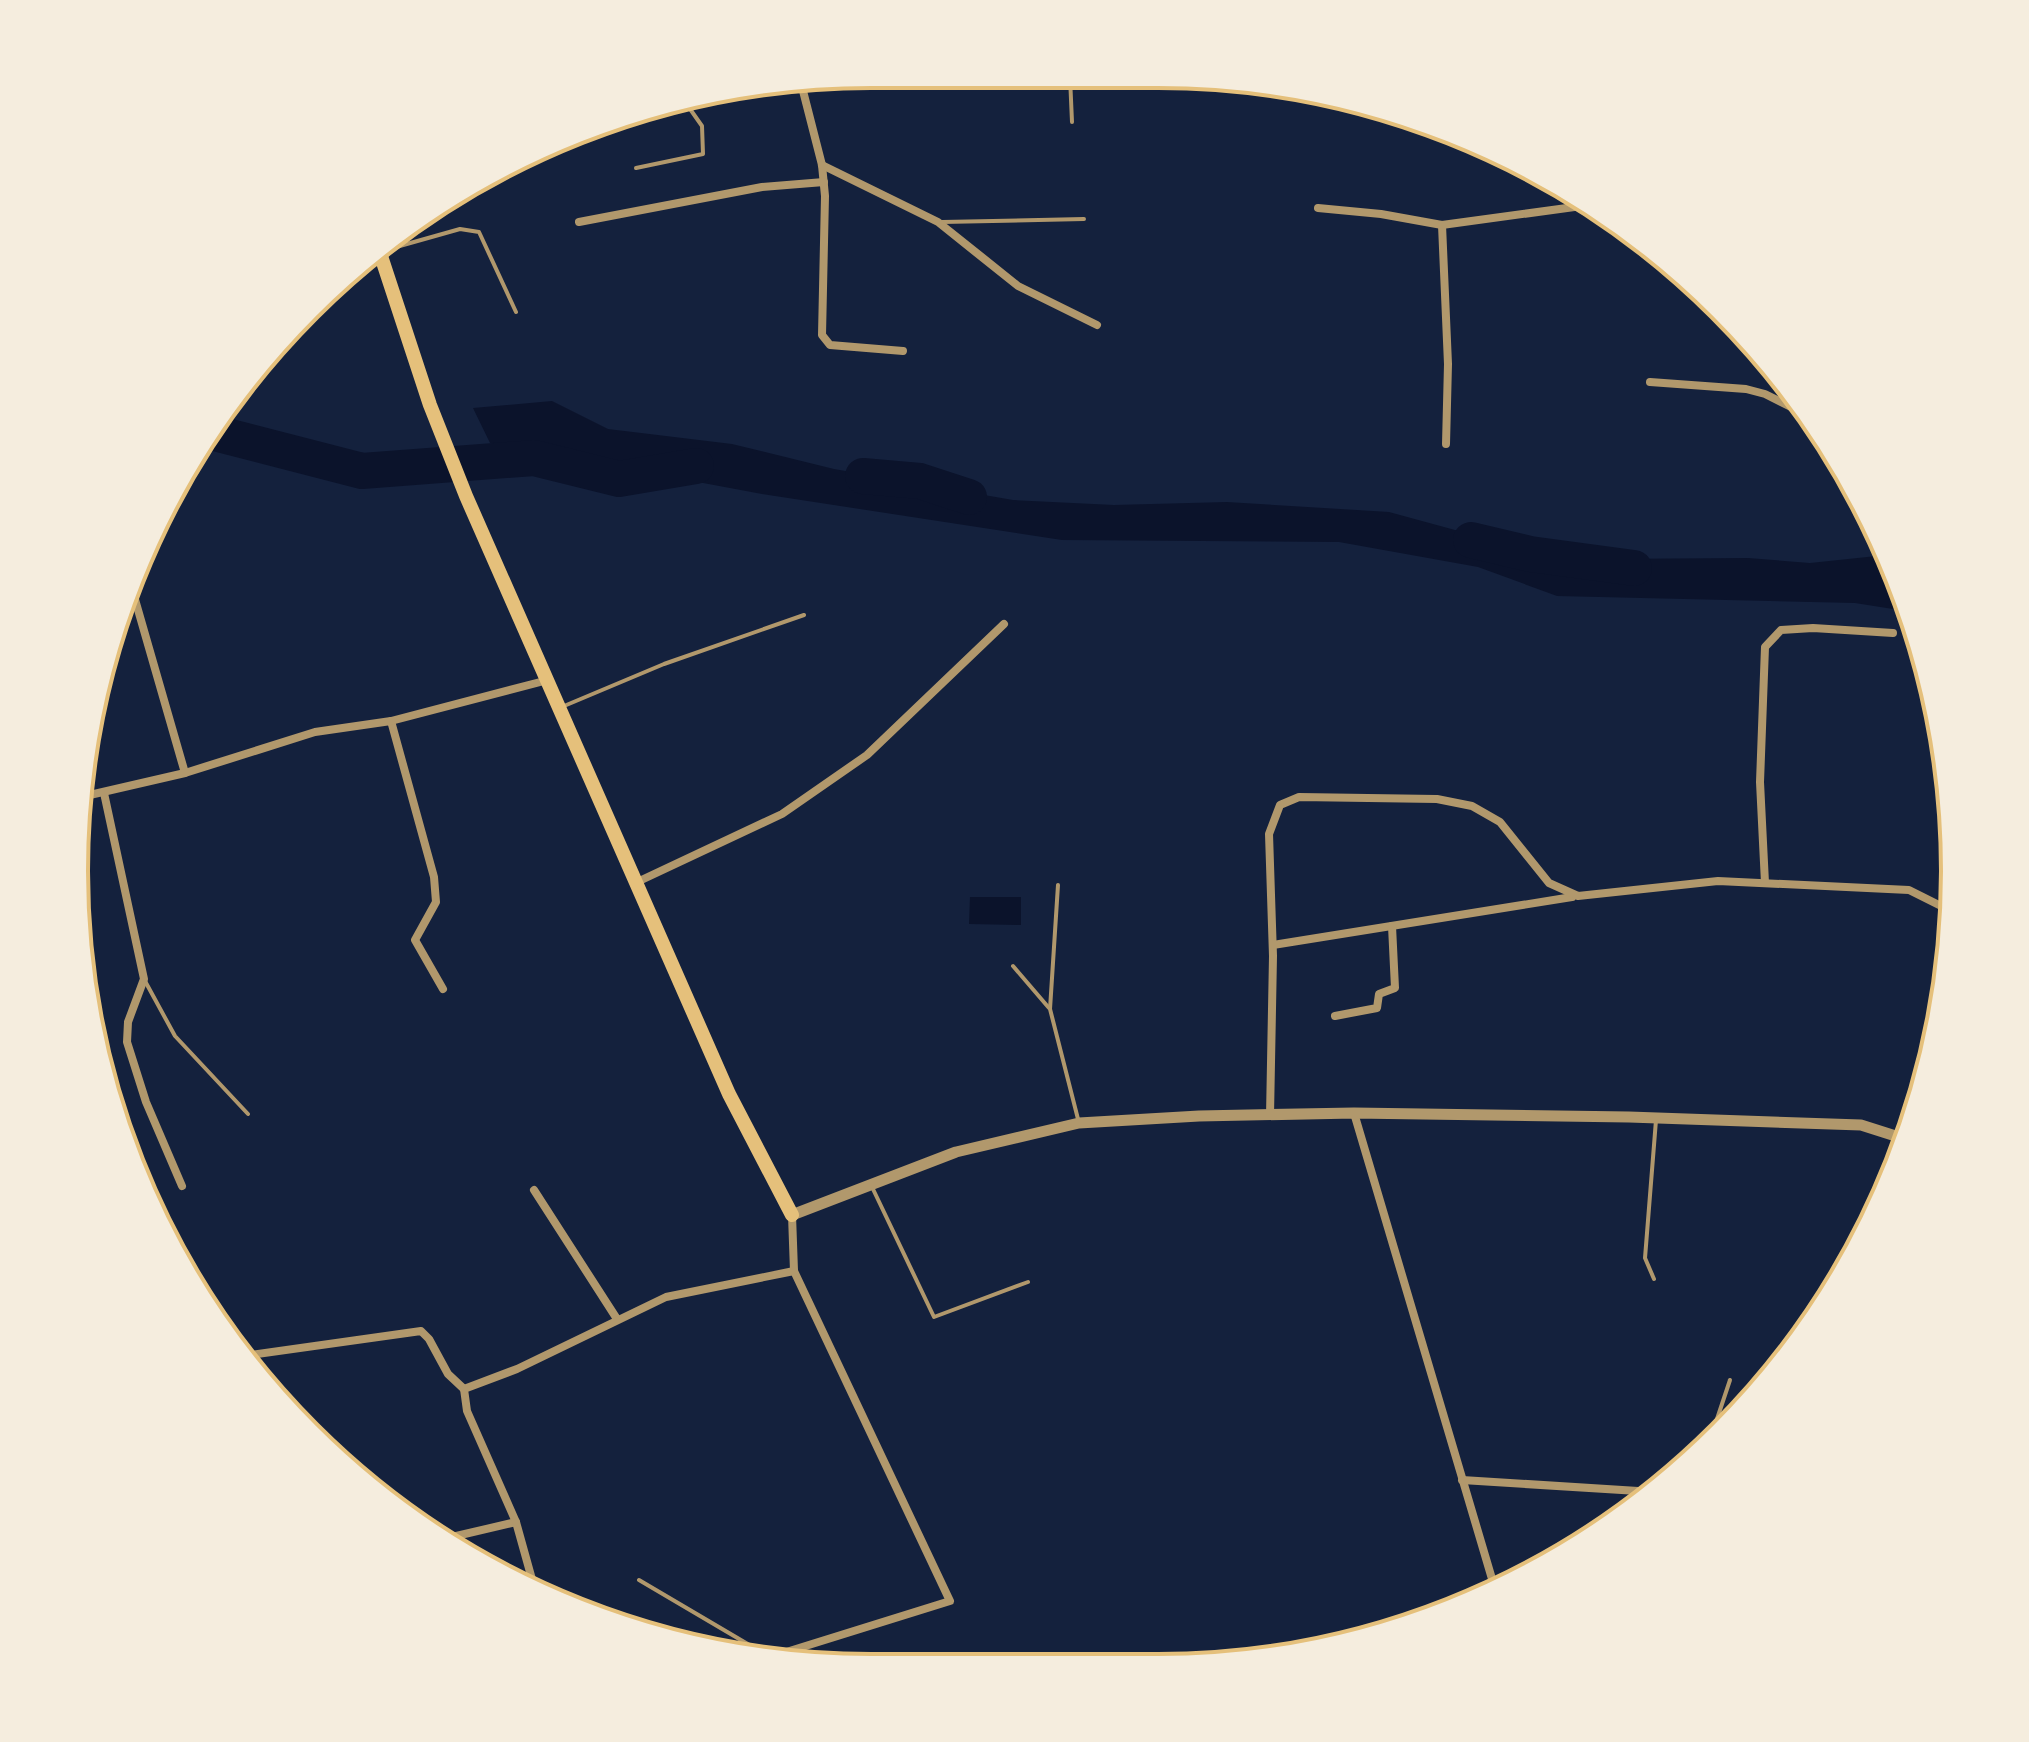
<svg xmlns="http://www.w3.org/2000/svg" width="2029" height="1742" font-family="'Alegreya Sans',sans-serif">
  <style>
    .water { fill: #0b132b }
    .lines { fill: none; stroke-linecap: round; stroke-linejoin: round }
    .river { stroke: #0b132b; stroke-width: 36 }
    .service { stroke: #b1986c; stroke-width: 4 }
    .minor { stroke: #b1986c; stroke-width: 8 }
    .tertiary { stroke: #b1986c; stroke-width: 11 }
    .primary { stroke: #e5c07b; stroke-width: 14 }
    .rim { fill: none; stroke: #e5c07b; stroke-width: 4 }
  </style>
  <rect width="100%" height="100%" fill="#14213d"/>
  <g class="water">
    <polygon points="552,401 608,429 732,444 834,469 1013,500 1114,505 1227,502 1389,512 1477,536 1558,566 1597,559 1748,558 1810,563 1886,555 1912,612 1855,603 1557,596 1478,567 1339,542 1062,540 762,494 490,443 473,408"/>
    <polygon points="970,897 1021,897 1021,925 969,924"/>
  </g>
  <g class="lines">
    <g class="river">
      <polyline points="207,431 362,471 534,458 619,479 696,466"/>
      <polyline points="863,476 920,481 969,497"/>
      <polyline points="1471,540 1530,554 1634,568"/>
    </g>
    <g class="service">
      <polyline points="1070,77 1072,122"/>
      <polyline points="636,168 703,154 702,126 683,99"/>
      <polyline points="942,222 1084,219"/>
      <polyline points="382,251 460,229 479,232 516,312"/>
      <polyline points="564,706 664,664 804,615"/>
      <polyline points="1058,885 1050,1009 1079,1123"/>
      <polyline points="1013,966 1049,1008"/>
      <polyline points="145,981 175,1036 248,1114"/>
      <polyline points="872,1187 934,1317 1028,1282"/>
      <polyline points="1654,1279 1645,1258 1656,1120"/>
      <polyline points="1709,1443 1730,1380"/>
      <polyline points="639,1580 768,1656"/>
    </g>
    <g class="minor">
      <polyline points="801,83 822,165 825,196 822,335 830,345 903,351"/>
      <polyline points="822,165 938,222 1018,286 1097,325"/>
      <polyline points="1318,208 1381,214 1442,225 1589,205"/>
      <polyline points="579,222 762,187 824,182"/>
      <polyline points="1442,225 1448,364 1446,444"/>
      <polyline points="1650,382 1746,389 1765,394 1807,415"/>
      <polyline points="130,582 185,773"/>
      <polyline points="391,721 434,877 436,902 415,940 443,989"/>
      <polyline points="104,793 144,979 128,1022 127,1042 146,1102 182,1186"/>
      <polyline points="81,797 185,773 315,732 391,721 548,680"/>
      <polyline points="635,883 782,814 867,755 1004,624"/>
      <polyline points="1765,883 1760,782 1765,647 1781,630 1813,628 1893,633"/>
      <polyline points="1273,945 1572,897"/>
      <polyline points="1335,1016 1377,1008 1379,994 1395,988 1392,926"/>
      <polyline points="1354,1113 1495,1589"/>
      <polyline points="1270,1116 1273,956 1269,834 1280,805 1299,797 1437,799 1472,806 1500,822 1549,883 1578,896 1718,881 1909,890 1953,912"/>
      <polyline points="534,1190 617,1319"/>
      <polyline points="243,1356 421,1331 429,1339 448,1374 464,1389"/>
      <polyline points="1462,1480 1654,1492"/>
      <polyline points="439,1540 516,1522"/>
      <polyline points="535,1590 516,1522 467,1411 464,1389 517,1369 666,1297 794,1271"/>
      <polyline points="767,1658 950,1601 794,1271 792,1215"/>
    </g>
    <polyline class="tertiary" points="792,1215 956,1152 1079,1123 1199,1116 1354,1113 1629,1117 1861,1125 1905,1139"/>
    <polyline class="primary" points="379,250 430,405 466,496 729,1094 792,1215"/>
  </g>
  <path d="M0 0H2029V1742H0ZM871 88H1158A783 783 0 0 1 1941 871V871A783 783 0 0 1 1158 1654H871A783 783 0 0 1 88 871V871A783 783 0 0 1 871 88Z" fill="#f5edde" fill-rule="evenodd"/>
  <path class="rim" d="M871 88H1158A783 783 0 0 1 1941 871V871A783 783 0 0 1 1158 1654H871A783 783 0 0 1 88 871V871A783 783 0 0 1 871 88Z"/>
</svg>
